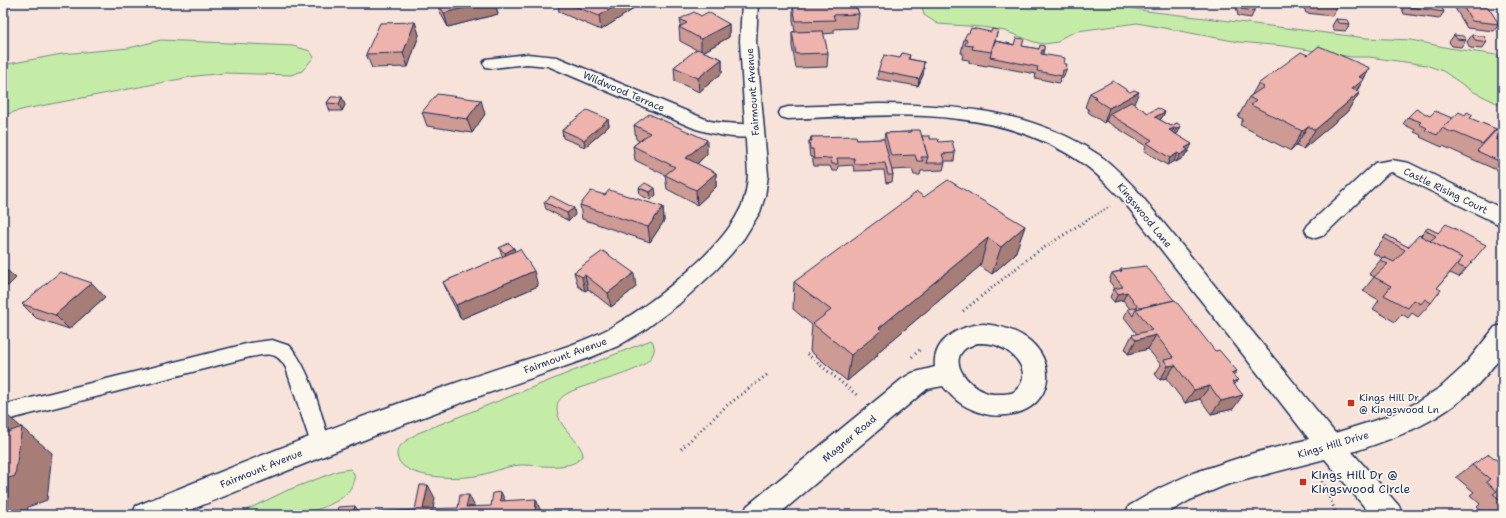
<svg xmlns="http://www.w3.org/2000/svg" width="1506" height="518" font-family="'Shantell Sans',sans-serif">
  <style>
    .green { fill: #c5eca7; stroke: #708e82 }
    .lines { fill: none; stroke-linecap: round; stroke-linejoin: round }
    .service-casing { stroke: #1b2f5e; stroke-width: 3 }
    .minor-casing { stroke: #1b2f5e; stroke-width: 3 }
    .tertiary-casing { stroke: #1b2f5e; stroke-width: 3 }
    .path-far1 { stroke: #1b2f5e; stroke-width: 2; stroke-dasharray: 1 2.5; stroke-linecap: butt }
    .path { stroke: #1b2f5e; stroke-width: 3; stroke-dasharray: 1 3.5; stroke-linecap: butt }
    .service { fill: #fbf7ec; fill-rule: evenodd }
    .minor { fill: #fbf7ec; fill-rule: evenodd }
    .tertiary { fill: #fbf7ec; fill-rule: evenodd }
    .wall { fill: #cd9a94; stroke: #1b2f5e }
    .shaded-wall { fill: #a77d78; stroke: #1b2f5e }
    .building { fill: #eeb3ac; stroke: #1b2f5e }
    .poi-dot { fill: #c8321e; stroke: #fbf7ec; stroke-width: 1.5 }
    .labels { text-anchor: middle; stroke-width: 3.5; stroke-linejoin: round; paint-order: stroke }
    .street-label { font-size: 10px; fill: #1b2f5e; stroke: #fbf7ec }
    .poi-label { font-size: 10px; fill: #1b2f5e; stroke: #fbf7ec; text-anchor: start }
    .near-poi-label { font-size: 12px; fill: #1b2f5e; stroke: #fbf7ec; text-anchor: start }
  </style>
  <rect width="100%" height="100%" fill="#f7e3d9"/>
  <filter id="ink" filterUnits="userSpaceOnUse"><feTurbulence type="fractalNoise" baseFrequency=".025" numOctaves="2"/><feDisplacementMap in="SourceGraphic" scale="8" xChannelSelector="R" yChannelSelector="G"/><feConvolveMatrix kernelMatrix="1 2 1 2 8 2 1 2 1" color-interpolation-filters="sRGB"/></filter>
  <g filter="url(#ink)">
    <g class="green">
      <polygon points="921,3 1109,3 1146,11 1222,20 1366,38 1411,40 1449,48 1503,56 1503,106 1472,91 1443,71 1426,65 1369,57 1352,57 1284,46 1239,42 1137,23 1077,31 1063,37 1058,42 1044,44 1034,42 1005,31 982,27 938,24 924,15"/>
      <polygon points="161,40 293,46 310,51 314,57 302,71 291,75 225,73 196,76 25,109 3,115 3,65 62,54 129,48"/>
      <path d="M651,340L653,342C653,344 655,348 654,351C647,381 557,381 557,407C557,428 577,436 583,454C575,473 536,464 520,465C505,466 490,474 475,476C457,479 410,479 399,461C391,447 408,440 418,433Z"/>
      <path d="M350,469C356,474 355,478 352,485C345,504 309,513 291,515C273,517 254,515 236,515L288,490L338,471Z"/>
    </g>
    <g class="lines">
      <defs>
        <path id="service" d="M272,340L290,346C311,371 321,413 330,444L327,450L320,453L313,450L286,368C276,350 268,354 250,357L3,421V405L250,343Z"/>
        <g id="minor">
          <path d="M527,54L557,57L710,121C727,125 744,122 761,127L763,131L761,135C740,141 717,135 696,129L548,66L527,64L492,68L486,67L483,63L486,59Z"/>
          <path d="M879,104C958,105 1032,110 1099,155C1112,164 1124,177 1135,188L1335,433L1389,416L1416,403L1441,387L1463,367L1495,327L1503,325C1503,333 1505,344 1503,352C1502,358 1494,365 1491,369C1456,415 1404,436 1352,452L1399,506L1403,515H1371L1325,459L1226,485L1190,500L1164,515H1125L1129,506L1160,488L1193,473L1254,453L1309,439L1121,198C1109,187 1098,174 1085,165C999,103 888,115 788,119L781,117L779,113L781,109L788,107Z"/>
          <polygon points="1392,160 1409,163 1503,209 1503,225 1496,223 1392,172 1388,173 1324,235 1316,238 1308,235 1305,230 1308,225 1375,163"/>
          <path d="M984,324C1000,326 1017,330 1030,341C1061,368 1048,412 1006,415C998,416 993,416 985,414C965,408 956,402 943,386L927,389L778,515H743L747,506L902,379L912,373L935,367C932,340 960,325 984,324ZM977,343C984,343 992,343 998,346C1016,353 1034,375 1015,391C1012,394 1008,393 1004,394C996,394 989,395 983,391C969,385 947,362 966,348C969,346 974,345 977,343Z"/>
        </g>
        <path id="tertiary" d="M742,3H758L756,41L768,175L765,196L760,212L744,238L731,254L715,271L679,304L643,331L618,346L589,358L474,398L386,431L178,515H132L136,506C239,464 342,423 447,386C473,377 499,368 525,360C554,351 583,342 610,328C649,306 718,253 738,213C745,202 747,188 748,175L740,41Z"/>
      </defs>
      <use href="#service" class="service-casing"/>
      <use href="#minor" class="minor-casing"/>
      <use href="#tertiary" class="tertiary-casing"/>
      <polyline class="path-far1" points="1086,221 1110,206"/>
      <g class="path">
        <polyline points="963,311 1034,254 1087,220"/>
        <polyline points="807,354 858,396"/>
        <polyline points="912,357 922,348"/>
        <polyline points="681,449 725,407 768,374"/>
        <polyline points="1322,481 1337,515"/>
      </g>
      <use href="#service" class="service"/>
      <use href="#minor" class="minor"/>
      <use href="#tertiary" class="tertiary"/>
    </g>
    <g class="wall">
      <polygon points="437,3 495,3 498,14 448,27 440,12"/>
      <polygon points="558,3 631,3 632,10 601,30 559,12"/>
      <polygon points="799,3 855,3 859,14 857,28 834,29 834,33 823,34 828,53 827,67 796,68 792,46 792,32 795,32 793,20 793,7 799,7"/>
      <polygon points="1237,3 1253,3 1254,11 1251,18 1238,16 1236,6"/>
      <polygon points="1302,3 1339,3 1332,16 1306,13"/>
      <polygon points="1400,3 1439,3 1444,12 1439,19 1404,14"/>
      <polygon points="1458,3 1476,3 1477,5 1499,24 1494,31 1467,28 1455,8"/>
      <polygon points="701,16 729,24 729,37 703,52 722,59 722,73 699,92 675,81 674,67 697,50 680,41 679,27 681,26 680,19"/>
      <polygon points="1336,19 1350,24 1346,31 1334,30 1332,26"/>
      <polygon points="415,22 419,35 408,67 372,68 366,54"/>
      <polygon points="998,30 995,41 1038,49 1044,46 1043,54 1064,64 1066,70 1063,78 1061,77 1059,83 1035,78 1036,74 988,65 987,66 969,63 969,60 962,59 963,53 961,53 964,39 969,33 991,32"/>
      <polygon points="1454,35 1466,40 1461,47 1452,46 1449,42"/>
      <polygon points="1472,35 1487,42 1482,49 1470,48 1467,42"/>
      <polygon points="910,55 909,59 924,62 923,68 923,75 918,86 877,79 878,71 900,58"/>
      <polygon points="1308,55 1370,68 1357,91 1360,92 1347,112 1303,149 1296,146 1291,151 1240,125 1243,119 1238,117 1249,97 1251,96 1258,84"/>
      <polygon points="1090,93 1134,104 1148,113 1165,112 1161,119 1160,120 1171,126 1177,123 1178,133 1176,134 1188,152 1186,153 1184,157 1176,162 1174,161 1167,165 1144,151 1146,146 1106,121 1104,123 1088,112 1089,110 1085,107"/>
      <polygon points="331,97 345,105 342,111 330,111 327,103"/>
      <polygon points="422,112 485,114 472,133 427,126"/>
      <polygon points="1430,116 1452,118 1471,119 1496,129 1503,131 1497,139 1503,142 1503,177 1499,175 1501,172 1443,146 1442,147 1420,137 1421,135 1414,132 1415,130 1403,124 1408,117"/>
      <polygon points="608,119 609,126 585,147 563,138 562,130"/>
      <polygon points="634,125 707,154 697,164 716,173 716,187 697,205 667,189 665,175 635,160 633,146 639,141 636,139"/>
      <polygon points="910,130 922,136 939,142 955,153 954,161 944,161 945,163 943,170 921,171 920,175 914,175 912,169 892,170 893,175 892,182 886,183 884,170 854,171 853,165 838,166 837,171 832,171 830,166 814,166 812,157 810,157 809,149 809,141 810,141 811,137 857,140 884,139 885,133 910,132"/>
      <polygon points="639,188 656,195 651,200 640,195"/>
      <polygon points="605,195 663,207 664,221 650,242 582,219 580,205"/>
      <polygon points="924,197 1025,226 1015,254 992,274 980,266 878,352 877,356 847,381 810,351 812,325 793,309 794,282"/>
      <polygon points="544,202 575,215 569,221 546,209"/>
      <polygon points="1428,228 1438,233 1466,269 1459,277 1450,273 1437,288 1431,303 1418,317 1412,313 1408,318 1402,314 1395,322 1373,309 1379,300 1363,291 1374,277 1369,274 1382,258 1373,253 1386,235 1408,247 1420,236"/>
      <polygon points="499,248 515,252 538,286 461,319 449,296 443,282 503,257 502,255"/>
      <polygon points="1121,269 1233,376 1234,385 1233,409 1211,414 1200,399 1185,403 1166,378 1160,380 1155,374 1161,365 1148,349 1128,354 1125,349 1132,335 1137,334 1124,317 1128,309 1130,309 1123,300 1114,302 1110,297 1114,289 1115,289 1109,281 1112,273 1120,271"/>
      <polygon points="3,270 16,278 8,286 3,285"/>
      <polygon points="574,272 636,287 611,307 588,289 585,291 578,286"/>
      <polygon points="105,297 69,329 36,318 22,304"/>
      <polygon points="1472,465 1503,465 1503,515 1486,515 1477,507 1480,504 1470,495 1474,492 1456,477"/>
    </g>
    <g class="shaded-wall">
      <polygon points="483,3 495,3 498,14 448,27 444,13"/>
      <polygon points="620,3 631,3 632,10 601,30 599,16"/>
      <polygon points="415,22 419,35 408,67 403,53"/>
      <polygon points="729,24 729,37 701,53 701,39"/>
      <polygon points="722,59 722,73 699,92 698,78"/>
      <polygon points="924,62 923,69 924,68 923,75 918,86 919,79"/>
      <polygon points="1370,68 1362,81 1364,79 1352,98 1340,108 1359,77"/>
      <polygon points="1139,92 1133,106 1109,114 1106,121 1104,123 1109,108"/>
      <polygon points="1360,92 1347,112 1303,149 1315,130"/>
      <polygon points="342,97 345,105 342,111 339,104"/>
      <polygon points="481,100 485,114 472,133 467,119"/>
      <polygon points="1165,112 1161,119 1152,124 1155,117"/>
      <polygon points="608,119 609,126 585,147 584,140"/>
      <polygon points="1181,126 1178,133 1172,136 1176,129"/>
      <polygon points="1308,126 1296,146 1291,151 1302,131"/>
      <polygon points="1174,128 1171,135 1169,130"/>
      <polygon points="707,140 707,154 687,173 686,158"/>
      <polygon points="1192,144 1188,152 1186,153 1184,157 1176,162 1180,155 1185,148"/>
      <polygon points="1178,153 1174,161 1167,165 1170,158"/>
      <polygon points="716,173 716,187 697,205 696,190"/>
      <polygon points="655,188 656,195 651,200 650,192"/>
      <polygon points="663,207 664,221 650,242 648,227"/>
      <polygon points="574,208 575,215 569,221 567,213"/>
      <polygon points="1025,226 1015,254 992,274 1001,247"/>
      <polygon points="988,238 980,266 878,352 877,356 847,381 851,355 879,328"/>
      <polygon points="514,248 516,255 507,261 505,253"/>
      <polygon points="8,271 16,278 8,286 3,281 3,276"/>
      <polygon points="534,271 538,286 461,319 456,305"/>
      <polygon points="634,273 636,287 611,307 608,293"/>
      <polygon points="585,275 588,289 585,291 582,277"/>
      <polygon points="92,283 105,297 69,329 55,315"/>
      <polygon points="1127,292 1123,300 1114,302 1118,294"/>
      <polygon points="1156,335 1148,349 1128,354 1136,340"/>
      <polygon points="1175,365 1166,378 1160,380 1168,366"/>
      <polygon points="1237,371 1227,385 1231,373"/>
      <polygon points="1238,380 1228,394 1232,382"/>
      <polygon points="1210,386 1200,399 1185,403 1194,390"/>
      <polygon points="1243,395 1233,409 1211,414 1221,401"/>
      <polygon points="8,416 52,453 47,500 28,507 27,515 3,515 3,480 5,433"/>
      <polygon points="428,485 435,498 432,515 423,509"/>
      <polygon points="501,492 507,505 500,501"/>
      <polygon points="469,495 475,507 466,507"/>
      <polygon points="536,499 541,512 541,515 535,515"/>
      <polygon points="355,506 361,515 352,515"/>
    </g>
    <g class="building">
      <polygon points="438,3 483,3 444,13"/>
      <polygon points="567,3 620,3 599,16"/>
      <polygon points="801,3 855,3 859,14 833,15 835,20 796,21 793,7 801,6"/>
      <polygon points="1240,3 1253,3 1254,11 1241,9"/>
      <polygon points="1407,3 1439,3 1444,12 1409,7"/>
      <polygon points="1461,3 1476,3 1477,5 1488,7 1499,24 1472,21"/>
      <polygon points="694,12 701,16 708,12 729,24 701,39 679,27 687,23 680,19"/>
      <polygon points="1336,19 1348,20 1350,24 1338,23"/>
      <polygon points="415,22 403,53 366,54 380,23"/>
      <polygon points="971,28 991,32 992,29 998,30 991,52 972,49 973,46 965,45 967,40 964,39 967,33 969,33"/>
      <polygon points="823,31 828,53 796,54 792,32"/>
      <polygon points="1454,35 1463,36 1466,40 1457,39"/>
      <polygon points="1472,35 1484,36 1487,42 1475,40"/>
      <polygon points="1016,38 1024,39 1022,46 1039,49 1040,45 1044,46 1044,50 1042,50 1041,54 1065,58 1064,64 1067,64 1066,70 1063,70 1062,76 1037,71 1038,67 990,57 995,41 1014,45"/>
      <polygon points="1319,46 1370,68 1359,77 1364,79 1352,89 1360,92 1315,130 1308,126 1302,131 1251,105 1256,101 1249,97 1264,87 1258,84 1301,52 1308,55"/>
      <polygon points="697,49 722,59 698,78 674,67"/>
      <polygon points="902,53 910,55 908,59 924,62 923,68 924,68 919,79 878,71 884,55 900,58"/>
      <polygon points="1113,81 1130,92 1134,90 1139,92 1109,108 1093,98 1096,97 1090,93"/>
      <polygon points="437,94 481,100 467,119 422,112"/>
      <polygon points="331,97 342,97 339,104 327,103"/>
      <polygon points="1131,102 1148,113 1158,108 1165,112 1155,117 1171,126 1177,123 1181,126 1176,129 1174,128 1169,130 1192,144 1185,148 1188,150 1180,155 1178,153 1170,158 1147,143 1152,140 1109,114"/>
      <polygon points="1416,109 1430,116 1435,111 1452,118 1442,128 1437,135 1425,130 1427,128 1419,124 1421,122 1408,117"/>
      <polygon points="587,110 608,119 584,140 562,130"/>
      <polygon points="1459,112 1465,115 1467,112 1473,115 1470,118 1496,129 1482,144 1454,132 1453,133 1442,128"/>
      <polygon points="649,114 707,140 686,158 716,173 696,190 665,175 675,167 633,146 650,133 634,125"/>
      <polygon points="1497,129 1503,131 1496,139 1503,142 1503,163 1477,151"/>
      <polygon points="910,130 920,130 928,157 921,157 923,161 917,161 915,155 891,156 885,133 911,132"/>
      <polygon points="856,136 857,140 884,139 893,175 888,175 885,163 855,164 854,158 837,158 838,164 832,164 831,158 814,159 813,149 810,149 809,141 812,141 811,137"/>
      <polygon points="922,136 930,136 930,139 938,139 939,142 952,141 955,153 942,154 945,163 926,163 928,157"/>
      <polygon points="948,180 1025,226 1001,247 988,238 879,328 882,330 851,355 813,324 831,310 794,282 917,192 924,197"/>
      <polygon points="645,183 655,188 650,192 639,188"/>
      <polygon points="609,190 663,207 648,227 580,205 591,191 605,195"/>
      <polygon points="551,196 574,208 567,213 544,202"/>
      <polygon points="1446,224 1486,245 1466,269 1457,265 1462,258 1430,241 1436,236 1425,230 1428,228 1438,233"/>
      <polygon points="1386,235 1408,247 1419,235 1462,258 1437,288 1441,290 1431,303 1425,299 1421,304 1414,300 1408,308 1384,295 1391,286 1374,277 1388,264 1380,260 1383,257 1394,262 1405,250 1384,238"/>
      <polygon points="509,243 514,248 505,253 499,248"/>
      <polygon points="520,249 534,271 456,305 443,282"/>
      <polygon points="603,251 634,273 608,293 585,275 582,277 574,272"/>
      <polygon points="1146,266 1174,300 1136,309 1133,316 1128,309 1138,307 1127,292 1118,294 1114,289 1123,287 1112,273 1122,271 1121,269"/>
      <polygon points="3,270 8,271 3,276"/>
      <polygon points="60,272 92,283 55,315 22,304"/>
      <polygon points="1175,300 1215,351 1219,350 1237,371 1231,373 1238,380 1232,382 1243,395 1221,401 1210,386 1194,390 1175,365 1168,366 1164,360 1174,358 1156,335 1136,340 1132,335 1152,330 1136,309"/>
      <polygon points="8,416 5,433 22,427 15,476 3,480 3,418"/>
      <polygon points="1489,454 1503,465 1503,502 1493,494 1497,491 1486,482 1490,479 1472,465"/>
      <polygon points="420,485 428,485 423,509 458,508 460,495 469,495 466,507 491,506 493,493 501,492 500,501 536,499 535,515 377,515 378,512 415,510"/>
      <polygon points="355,506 352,515 336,515 338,507"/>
    </g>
  </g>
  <g class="poi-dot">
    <rect x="1347" y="399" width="8" height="8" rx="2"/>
    <rect x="1299" y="478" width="8" height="8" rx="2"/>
  </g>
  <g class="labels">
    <g class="street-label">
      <text transform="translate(624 91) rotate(23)" y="4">Wildwood Terrace</text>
      <text transform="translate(752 92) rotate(-94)" y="4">Fairmount Avenue</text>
      <text transform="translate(1446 190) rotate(26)" y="4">Castle Rising Court</text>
      <text transform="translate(1145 215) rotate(51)" y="4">Kingswood Lane</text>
      <text transform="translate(565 355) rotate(-20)" y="4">Fairmount Avenue</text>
      <text transform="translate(849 438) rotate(-40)" y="4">Magner Road</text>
      <text transform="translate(1333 444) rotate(-16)" y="4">Kings Hill Drive</text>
      <text transform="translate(261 468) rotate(-22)" y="4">Fairmount Avenue</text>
    </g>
    <g class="poi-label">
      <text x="1359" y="401">Kings Hill Dr<tspan x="1359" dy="12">@ Kingswood Ln</tspan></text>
    </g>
    <g class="near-poi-label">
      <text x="1311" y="479">Kings Hill Dr @<tspan x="1311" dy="14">Kingswood Circle</tspan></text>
    </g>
  </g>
  <rect width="1506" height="518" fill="none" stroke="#fbf7ec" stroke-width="16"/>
  <rect x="8" y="8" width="1490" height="502" fill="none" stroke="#1b2f5e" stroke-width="1.5" filter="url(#ink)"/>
</svg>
